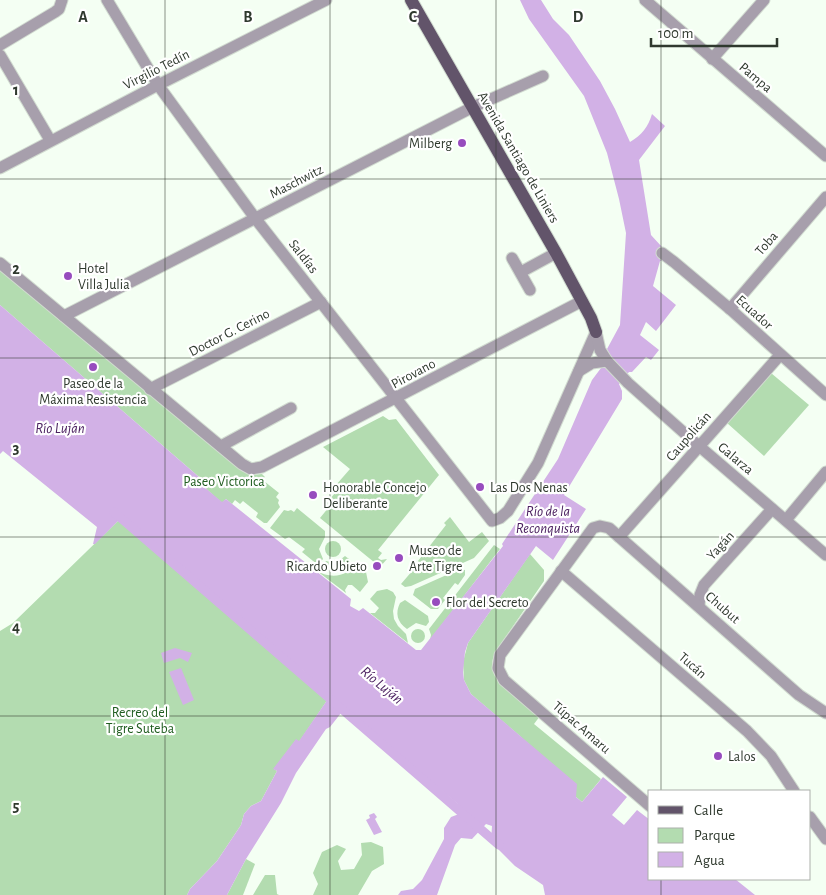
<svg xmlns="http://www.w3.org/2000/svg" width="826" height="895" font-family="'Alegreya Sans',sans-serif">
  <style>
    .green { fill: #b3dcb0 }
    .water { fill: #d2b1e6 }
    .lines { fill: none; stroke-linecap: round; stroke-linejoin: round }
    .canal { stroke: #d2b1e6; stroke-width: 9 }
    .minor-casing { stroke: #d1dbd0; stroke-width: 13 }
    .major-casing { stroke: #d1dbd0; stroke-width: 14 }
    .minor { stroke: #a79fac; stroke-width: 11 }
    .major { stroke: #62546a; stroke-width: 12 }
    .grid { fill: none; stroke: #2f392e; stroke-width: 1; stroke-opacity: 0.55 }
    .poi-dot { fill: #974cbe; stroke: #fff; stroke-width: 2 }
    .labels { text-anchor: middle; stroke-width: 4.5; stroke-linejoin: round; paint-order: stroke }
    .street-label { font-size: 14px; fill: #2f392e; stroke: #fff }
    .poi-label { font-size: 14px; fill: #2f392e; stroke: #fff; text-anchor: start }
    .park-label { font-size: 14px; fill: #205d20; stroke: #fff }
    .water-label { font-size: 15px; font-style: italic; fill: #4b2160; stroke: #fff }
    .grid-label { font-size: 16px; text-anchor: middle; font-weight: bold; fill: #2f392e; stroke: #fff; stroke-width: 4.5; stroke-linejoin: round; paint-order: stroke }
  </style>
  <rect width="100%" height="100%" fill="#f4fff3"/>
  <g class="green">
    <polygon points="0,268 242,471 250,475 262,474 265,477 258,481 264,481 279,493 276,497 279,500 278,503 280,507 267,523 264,523 256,517 258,513 243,501 240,504 235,500 232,504 226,499 222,503 203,486 206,483 0,305"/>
    <polygon points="771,373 809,405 764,456 727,423"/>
    <polygon points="383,416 389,420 396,419 439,475 378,550 382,553 378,558 381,560 387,559 380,567 320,518 329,507 326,504 339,488 336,485 350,469 323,447"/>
    <polygon points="297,508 325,531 325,537 319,549 323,559 318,565 302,552 305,549 289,537 285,539 270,528 284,510 288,511 291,510 294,512"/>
    <polygon points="450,517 469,542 482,532 489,541 474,558 411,586 405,587 401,584 419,563 418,561 446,525 444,523"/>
    <polygon points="121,518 184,567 222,605 285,658 304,671 330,696 299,742 296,740 274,769 277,771 261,801 251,806 244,814 241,825 217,861 190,889 187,895 0,895 0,631 13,623"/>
    <circle cx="333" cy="549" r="8"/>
    <polygon points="494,545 500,549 430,640 431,635 429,629"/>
    <path d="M530,554L544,570V581L496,651C492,658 491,666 494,674C499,686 529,707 540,716L534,724L601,779L582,802L576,797V789L520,736L471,694L464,680L463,662L468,643Z"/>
    <path d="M345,556L349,559L350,562C343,573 332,573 322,568L326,561L336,563Z"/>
    <path d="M358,567L366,572L368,582L360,592L352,585H348L345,590L346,593L317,571C326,576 337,578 347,572C351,570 353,567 358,567Z"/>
    <polygon points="460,569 465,570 465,575 458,585 455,583 443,598 445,600 438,609 431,609 413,595 415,589"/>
    <polygon points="387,589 393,592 396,597 393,611 394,619 398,626 406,634 408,643 370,613 375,613 379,608 370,599 377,591"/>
    <path d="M405,600L428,616L429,622L426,626L416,623L407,629C397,622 395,613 400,603Z"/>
    <circle cx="418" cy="636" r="7"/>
    <polygon points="371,842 383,847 384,864 372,871 358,895 313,895 318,884 313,873 322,852 337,845 346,849 338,861 341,870 354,869 362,855 361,843"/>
    <polygon points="246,859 255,864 243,895 227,895"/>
    <polygon points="265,875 275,875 277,894 279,895 253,895"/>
  </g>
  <g class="water">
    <path d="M520,0H541L553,19L569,35L600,81L615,109L630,142C642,135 648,127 652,114L665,126L639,160L651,235L662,247L663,260L660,261L653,286L676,305L656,331L646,322L640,335L659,350L651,360L646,357L632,372H629L619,384L622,391V399L564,495L586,509L553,560L536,546L468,643L465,652L463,672L464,680L471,694L577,784L576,797L582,802L603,777L627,797L612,815L624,825L637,810L650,820V879H735L755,895H545L543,885L515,866L491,842L492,826L486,824L472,839L461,838L455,845L437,895H398L401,891L413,889L422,880L444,839V828L451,817L459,814L458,804L434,784L430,788L396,755H390L379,738L345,708L330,727L326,729L296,773L281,803L246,859L227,895H187L190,889L217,861L241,825L244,814L251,806L261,801L277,771L273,769L296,739L299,741L330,696L304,671L285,658L222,605L184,567L177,566L125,520L121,518L95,544H93L97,527L3,451L0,454V305L206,483L203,486L222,502L226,499L351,599L350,606L359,611L363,608L416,650H421L503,546L502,544L558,459L592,380L601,368H605L611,357L607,349L620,325L626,233L619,199L607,153L584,96L529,19Z"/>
    <polygon points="175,648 192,653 188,662 180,658 164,663 161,653"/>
    <polygon points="181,668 194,700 183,705 169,672"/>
    <polygon points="374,813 377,817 375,819 382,832 374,835 366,820 370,818 369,815"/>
  </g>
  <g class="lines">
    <polyline class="canal" points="114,512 499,845"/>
    <defs>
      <g id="minor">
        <polyline points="107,0 158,85 255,218 492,521 500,518 508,511 538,463 596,332"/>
        <polyline points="645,0 826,156"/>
        <polyline points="0,45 55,12 59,9 62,0"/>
        <polyline points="0,55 50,140"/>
        <polyline points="712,59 764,0"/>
        <polyline points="0,168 158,85 326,0"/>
        <polyline points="662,253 674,262 730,309 826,395"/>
        <polyline points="512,258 530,290"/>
        <polyline points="0,263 242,464 251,469 262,467 582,301"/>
        <polyline points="521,272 556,253"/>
        <polyline points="730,309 826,197"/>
        <polyline points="64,316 473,107 543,76"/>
        <polyline points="596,332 600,350 607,361 628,383 699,446 826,555"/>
        <polyline points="579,371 592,363 607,361"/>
        <polyline points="150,389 321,302"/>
        <polyline points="221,446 291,408"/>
        <polyline points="786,520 826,472"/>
        <polyline points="619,537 780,355"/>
        <polyline points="561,571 747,731 771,756 794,791"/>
        <polyline points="699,606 700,595 704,585 772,509"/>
        <polyline points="650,806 504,680 498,668 500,655 593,528 600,526 609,528 799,695 826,713"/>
        <polyline points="810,817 826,839"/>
      </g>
      <polyline id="major" points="411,0 556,253 591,318 596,332"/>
    </defs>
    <use href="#minor" class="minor-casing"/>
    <use href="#major" class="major-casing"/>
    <use href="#minor" class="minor"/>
    <use href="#major" class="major"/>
  </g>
  <path class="grid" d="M165,0V895M330,0V895M496,0V895M661,0V791M0,179H826M0,358H826M0,537H826M0,716H826M661,879V895"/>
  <g class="poi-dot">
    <circle cx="462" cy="143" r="5"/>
    <circle cx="68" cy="276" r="5"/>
    <circle cx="93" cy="367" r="5"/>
    <circle cx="480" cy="487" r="5"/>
    <circle cx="313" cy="495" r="5"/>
    <circle cx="399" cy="558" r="5"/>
    <circle cx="377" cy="566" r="5"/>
    <circle cx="436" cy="602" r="5"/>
    <circle cx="718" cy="756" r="5"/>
  </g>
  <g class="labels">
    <g class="street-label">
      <text transform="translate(156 69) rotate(-27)" y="5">Virgilio Tedín</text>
      <text transform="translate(756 77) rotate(40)" y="5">Pampa</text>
      <text transform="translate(519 157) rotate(60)" y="5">Avenida Santiago de Liniers</text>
      <text transform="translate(296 181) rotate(-27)" y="5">Maschwitz</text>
      <text transform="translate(766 243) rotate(-49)" y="5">Toba</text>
      <text transform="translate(304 256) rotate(52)" y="5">Saldías</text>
      <text transform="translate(755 312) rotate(42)" y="5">Ecuador</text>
      <text transform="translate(229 332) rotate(-27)" y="5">Doctor G. Cerino</text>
      <text transform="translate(413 373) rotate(-28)" y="5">Pirovano</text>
      <text transform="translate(688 436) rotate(-49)" y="5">Caupolicán</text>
      <text transform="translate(736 458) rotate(40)" y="5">Galarza</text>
      <text transform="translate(720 545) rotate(-48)" y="5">Yagán</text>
      <text transform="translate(723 607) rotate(41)" y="5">Chubut</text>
      <text transform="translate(693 665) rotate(41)" y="5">Tucán</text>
      <text transform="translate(582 727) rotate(41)" y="5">Túpac Amaru</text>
    </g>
    <g class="poi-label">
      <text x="452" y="148" text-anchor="end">Milberg</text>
      <text x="78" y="273">Hotel<tspan x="78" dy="16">Villa Julia</tspan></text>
      <text x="93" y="388" text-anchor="middle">Paseo de la<tspan x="93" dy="16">Máxima Resistencia</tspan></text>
      <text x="323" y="492">Honorable Concejo<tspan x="323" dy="16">Deliberante</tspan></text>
      <text x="490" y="492">Las Dos Nenas</text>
      <text x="409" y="555">Museo de<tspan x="409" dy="16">Arte Tigre</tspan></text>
      <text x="367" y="571" text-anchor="end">Ricardo Ubieto</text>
      <text x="446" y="607">Flor del Secreto</text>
      <text x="728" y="761">Lalos</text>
    </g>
    <g class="park-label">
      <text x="224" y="486">Paseo Victorica</text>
      <text x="140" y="717">Recreo del<tspan x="140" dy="16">Tigre Suteba</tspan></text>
    </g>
    <g class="water-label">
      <text x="60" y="433">Río Luján</text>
      <text x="548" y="516">Río de la<tspan x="548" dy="17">Reconquista</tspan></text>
      <text transform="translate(382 685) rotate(40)" y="5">Río Luján</text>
    </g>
  </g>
  <g class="grid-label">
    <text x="83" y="22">A</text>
    <text x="248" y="22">B</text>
    <text x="413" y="22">C</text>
    <text x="578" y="22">D</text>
    <text x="16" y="95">1</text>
    <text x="16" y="274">2</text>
    <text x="16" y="453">3</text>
    <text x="16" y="632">4</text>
    <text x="16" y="811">5</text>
  </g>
  <rect x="648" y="790" width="162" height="90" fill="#ffffff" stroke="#acb0ab"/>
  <rect x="658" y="806" width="25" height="8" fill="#62546a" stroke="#acb0ab"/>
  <text x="694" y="815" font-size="15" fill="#2f392e">Calle</text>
  <rect x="658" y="828" width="25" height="15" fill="#b3dcb0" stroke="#acb0ab"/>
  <text x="694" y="840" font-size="15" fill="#2f392e">Parque</text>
  <rect x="658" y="852" width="25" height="15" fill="#d2b1e6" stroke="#acb0ab"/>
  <text x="694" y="865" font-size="15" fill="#2f392e">Agua</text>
  <path d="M651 38v8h126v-8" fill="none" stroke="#2f392e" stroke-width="2.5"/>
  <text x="658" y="38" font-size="15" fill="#2f392e" stroke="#ffffff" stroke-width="4" paint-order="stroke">100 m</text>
</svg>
